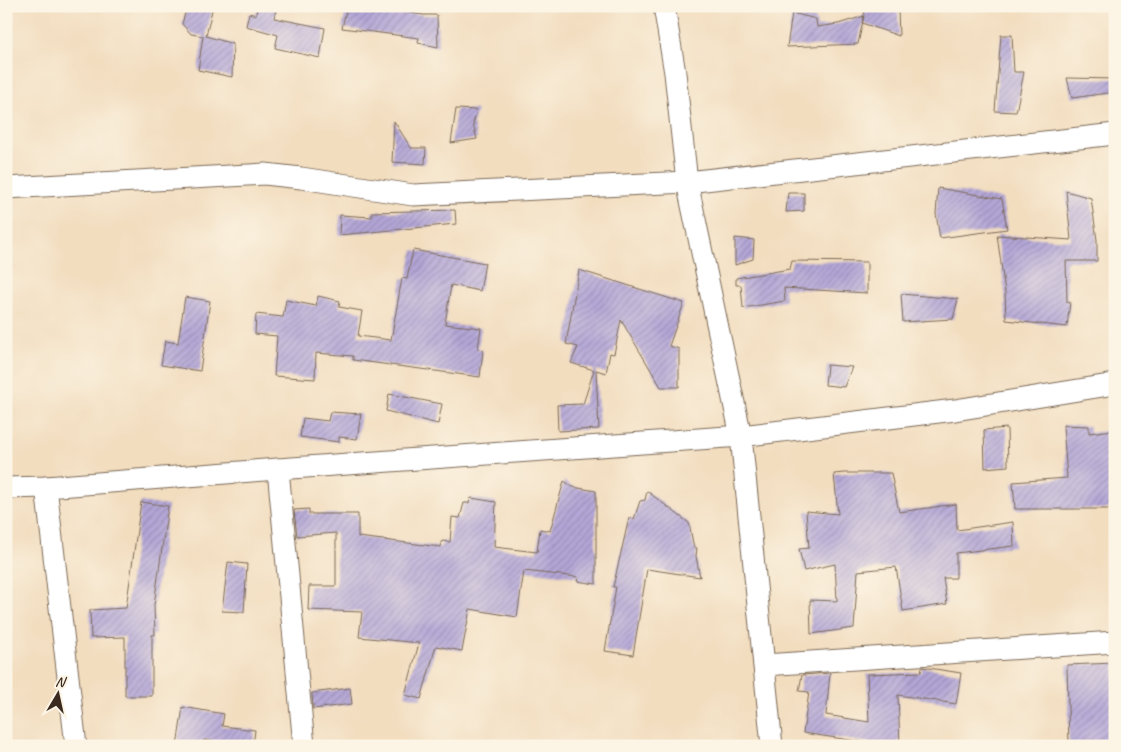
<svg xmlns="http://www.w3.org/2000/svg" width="1121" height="752" font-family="Caveat,sans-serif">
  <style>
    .building { fill: url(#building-hatch) }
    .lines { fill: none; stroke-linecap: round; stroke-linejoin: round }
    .minor-casing { stroke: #7b6956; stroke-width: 23 }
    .minor { stroke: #fff; stroke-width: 21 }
  </style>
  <defs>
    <pattern id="building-hatch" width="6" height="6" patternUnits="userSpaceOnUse" patternTransform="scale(1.25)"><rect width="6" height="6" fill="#b4a7d8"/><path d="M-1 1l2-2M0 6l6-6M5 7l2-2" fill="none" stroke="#9488af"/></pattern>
  </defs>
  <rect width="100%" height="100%" fill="#fcf5e5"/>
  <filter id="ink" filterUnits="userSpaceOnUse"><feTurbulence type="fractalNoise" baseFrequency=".02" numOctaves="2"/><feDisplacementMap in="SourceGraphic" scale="10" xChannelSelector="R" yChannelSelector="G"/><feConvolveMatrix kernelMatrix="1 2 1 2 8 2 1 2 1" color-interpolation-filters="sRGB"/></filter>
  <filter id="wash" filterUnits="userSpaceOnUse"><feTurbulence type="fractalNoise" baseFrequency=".0096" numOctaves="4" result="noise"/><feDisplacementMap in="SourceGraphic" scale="20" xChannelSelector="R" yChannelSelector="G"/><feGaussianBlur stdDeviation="1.12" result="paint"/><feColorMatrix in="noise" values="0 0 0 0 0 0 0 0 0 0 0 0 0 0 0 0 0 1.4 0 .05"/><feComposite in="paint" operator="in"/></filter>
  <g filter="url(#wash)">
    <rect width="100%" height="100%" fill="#f2ddbf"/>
    <g id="blocks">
      <g class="building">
        <polygon points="187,6 213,6 206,36 233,44 232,77 198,70 203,36 191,34 182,24"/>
        <polygon points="257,6 277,6 274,18 325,28 320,58 275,48 278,35 246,26 249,13 256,15"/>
        <polygon points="347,6 374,9 375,6 398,6 397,11 424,15 437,15 438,47 418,43 419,38 342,28"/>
        <polygon points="866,6 887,6 898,9 899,36 862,23"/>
        <polygon points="792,13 816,19 817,27 838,24 864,16 858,44 787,47"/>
        <polygon points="1001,35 1012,35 1014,72 1024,72 1016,112 995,111"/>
        <polygon points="1067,78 1115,79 1115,92 1072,98"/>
        <polygon points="456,109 477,110 473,124 477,139 451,143"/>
        <polygon points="394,121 411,148 426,148 425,164 392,162"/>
        <polygon points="938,188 1002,199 1007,229 940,238 936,214"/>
        <polygon points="1066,191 1091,198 1097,240 1097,261 1066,261 1067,302 1070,302 1067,327 1006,320 1005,292 997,235 1071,240"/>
        <polygon points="788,193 804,193 804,211 786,212"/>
        <polygon points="455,210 456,224 339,235 340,215 372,217 372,212"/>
        <polygon points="735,238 754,240 753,259 735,265"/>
        <polygon points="413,250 485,263 480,291 451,285 445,324 481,328 478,349 483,350 480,377 353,360 353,356 316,353 315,379 274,376 277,336 255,334 256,314 283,317 286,300 316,306 318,296 340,301 339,307 362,311 358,336 391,340 402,278 407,279"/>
        <polygon points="792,261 867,262 867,293 784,288 785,301 743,308 741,285 736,285 736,278 790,269"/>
        <polygon points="579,270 684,303 669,346 679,349 679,387 661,387 621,320 614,354 610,353 606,373 596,370 599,429 558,431 557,405 583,404 594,370 571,363 578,347 566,344"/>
        <polygon points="901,294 958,299 953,319 903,322"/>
        <polygon points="185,297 210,301 200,371 161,365 165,341 178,343"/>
        <polygon points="827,365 852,367 844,387 825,385"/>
        <polygon points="389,394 442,404 438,424 386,411"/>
        <polygon points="330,412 361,414 357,439 339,437 339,442 300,437 303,418 328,421"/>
        <polygon points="1063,425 1089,426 1089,433 1113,430 1115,509 1015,509 1013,482 1067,478"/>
        <polygon points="1007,428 1008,466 985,468 984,430"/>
        <polygon points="844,473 891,473 899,512 956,504 957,530 1013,522 1014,546 956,553 956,578 943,578 947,604 903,611 896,567 858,571 854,628 811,634 810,600 837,601 835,564 804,571 799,549 809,548 806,511 838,514 834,474"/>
        <polygon points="564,481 573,487 596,491 596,584 577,581 578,577 524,571 517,617 470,609 462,651 436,646 421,699 405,695 419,643 359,637 362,612 308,610 309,586 336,586 336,533 297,536 294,510 309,509 309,514 358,514 358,537 441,547 442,541 450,542 452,517 460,518 464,503 469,503 471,498 496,502 494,547 537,552 540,529 550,531"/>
        <polygon points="647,491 689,523 694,548 697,548 696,556 700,577 647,569 633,655 605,651 616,587 613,587 629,518 634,519 640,501 645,500"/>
        <polygon points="141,502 168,506 154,605 155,635 152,635 152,696 125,696 125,637 91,638 90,610 126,608"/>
        <polygon points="228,562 247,564 244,612 222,611"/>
        <polygon points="1115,663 1115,746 1069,746 1067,665"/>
        <polygon points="922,667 961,673 956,704 898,695 900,746 870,746 870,743 803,733 809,692 799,691 802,675 830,673 826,715 869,722 867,674 921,672"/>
        <polygon points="350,688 352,704 313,709 312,693"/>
        <polygon points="183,707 224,714 222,726 255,730 253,746 243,746 204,740 203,746 177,746"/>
      </g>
    </g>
  </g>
  <g filter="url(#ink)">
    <use href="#blocks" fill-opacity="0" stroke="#7b6956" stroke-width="1"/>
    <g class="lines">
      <defs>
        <g id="minor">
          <polyline points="664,6 675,73 687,182 741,436 772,746"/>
          <polyline points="6,188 265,174 301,178 413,195 687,182 1115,134"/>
          <polyline points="278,469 304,746"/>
          <polyline points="46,487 76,746"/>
          <polyline points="6,488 46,487 278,469 741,436 955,410 1115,384"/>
          <polyline points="764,665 1115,642"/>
        </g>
      </defs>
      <use href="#minor" class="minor-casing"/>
      <use href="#minor" class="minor"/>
    </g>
  </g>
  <rect width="1121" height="752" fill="none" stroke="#fcf5e5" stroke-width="25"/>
  <g transform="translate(58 694) rotate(9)" stroke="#fcf5e5" stroke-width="4" paint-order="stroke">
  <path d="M0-4L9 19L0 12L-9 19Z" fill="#3b2a1e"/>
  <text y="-8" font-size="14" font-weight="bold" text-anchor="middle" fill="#3b2a1e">N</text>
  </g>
</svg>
